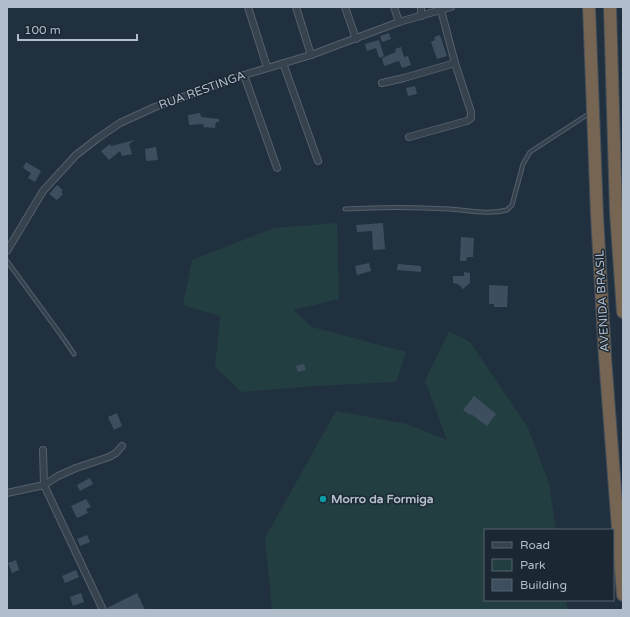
<svg xmlns="http://www.w3.org/2000/svg" width="630" height="617" font-family="'Varela Round',sans-serif">
  <style>
    .green { fill: #233e40 }
    .building { fill: #3d4f5e }
    .lines { fill: none; stroke-linecap: round; stroke-linejoin: round }
    .lane-casing { stroke: #54606c; stroke-width: 5 }
    .street-casing { stroke: #54606c; stroke-width: 8 }
    .highway-casing { stroke: #414d59; stroke-width: 14 }
    .lane { stroke: #36424e; stroke-width: 3 }
    .street { stroke: #36424e; stroke-width: 6 }
    .highway { stroke: #756552; stroke-width: 12 }
    .culture-dot { fill: #0f9aa8; stroke: #1b2733; stroke-width: 1.5 }
    .labels { text-anchor: middle; stroke-width: 3; stroke-linejoin: round; paint-order: stroke }
    .street-label { font-size: 12px; fill: #b1bdca; stroke: #1b2733 }
    .poi-label { font-size: 12px; font-weight: bold; fill: #b1bdca; stroke: #1b2733; text-anchor: start }
  </style>
  <rect width="100%" height="100%" fill="#21303f"/>
  <g class="green">
    <polygon points="337,223 339,299 293,310 312,327 406,352 396,382 314,386 242,392 215,367 220,316 183,305 192,260 274,228"/>
    <polygon points="449,331 470,342 528,428 549,483 556,530 485,530 485,600 566,600 568,610 272,610 265,538 336,411 407,424 447,440 425,381"/>
  </g>
  <g class="building">
    <polygon points="389,33 391,39 382,42 380,36"/>
    <polygon points="440,35 447,56 437,59 431,42 435,40 434,37"/>
    <polygon points="379,40 384,56 379,58 376,48 367,51 365,44"/>
    <polygon points="401,47 404,57 408,56 411,65 402,68 399,61 384,66 382,58 396,52 395,49"/>
    <polygon points="415,86 417,94 408,96 406,88"/>
    <polygon points="200,113 201,117 219,119 219,122 216,122 215,128 203,127 204,124 189,125 188,115"/>
    <polygon points="135,140 129,144 132,154 122,156 120,151 109,160 101,151 110,144 111,146"/>
    <polygon points="156,147 158,160 146,161 145,149"/>
    <polygon points="26,162 41,171 35,182 28,178 31,173 23,168"/>
    <polygon points="57,185 63,190 61,192 63,194 57,200 49,194"/>
    <polygon points="383,223 385,249 373,250 372,231 357,232 356,225"/>
    <polygon points="461,237 474,238 473,257 467,257 466,261 460,261"/>
    <polygon points="369,263 371,271 357,275 355,266"/>
    <polygon points="398,264 421,266 421,272 397,270"/>
    <polygon points="464,272 470,273 470,283 463,289 458,284 453,283 453,276 464,276"/>
    <polygon points="489,285 508,286 507,307 494,307 494,304 489,304"/>
    <polygon points="304,364 306,370 298,372 296,366"/>
    <polygon points="474,396 496,414 487,426 471,414 470,415 463,410"/>
    <polygon points="117,413 122,426 114,430 108,417"/>
    <polygon points="90,478 93,484 80,491 77,485"/>
    <polygon points="86,499 91,507 86,509 88,513 77,518 71,506"/>
    <polygon points="87,535 90,542 80,546 77,539"/>
    <polygon points="16,560 19,570 12,573 8,563"/>
    <polygon points="76,570 79,577 65,583 62,576"/>
    <polygon points="81,593 84,602 73,606 70,597"/>
    <polygon points="137,593 145,610 107,610 107,608"/>
  </g>
  <g class="lines">
    <defs>
      <g id="lane">
        <path d="M345,209C380,207 415,207 449,209C468,210 489,215 507,210L512,205L523,164L530,152L590,113"/>
        <polyline points="7,261 61,335 74,354"/>
      </g>
      <g id="street">
        <polyline points="248,7 267,67"/>
        <polyline points="296,7 311,55"/>
        <polyline points="345,7 356,39"/>
        <polyline points="394,7 399,22"/>
        <polyline points="421,7 421,16"/>
        <polyline points="283,63 318,161"/>
        <polyline points="244,75 277,168"/>
        <polyline points="382,83 404,78 455,63"/>
        <polyline points="409,137 467,121 471,118 471,112 455,63 441,10"/>
        <polyline points="7,251 43,191 76,155 98,138 120,123 155,107 244,75 311,55 399,22 451,7"/>
        <polyline points="43,450 44,485 103,610"/>
        <polyline points="7,493 44,485 58,476 76,468 109,457 116,453 122,446"/>
      </g>
      <g id="highway">
        <polyline points="589,7 597,215 605,357 623,595"/>
        <polyline points="610,7 616,212 623,312"/>
      </g>
    </defs>
    <use href="#lane" class="lane-casing"/>
    <use href="#street" class="street-casing"/>
    <use href="#highway" class="highway-casing"/>
    <use href="#lane" class="lane"/>
    <use href="#street" class="street"/>
    <use href="#highway" class="highway"/>
  </g>
  <circle class="culture-dot" cx="323" cy="499" r="4"/>
  <g class="labels">
    <g class="street-label">
      <text transform="translate(202 90) rotate(-20)" y="4">RUA RESTINGA</text>
      <text transform="translate(602 301) rotate(-93)" y="4">AVENIDA BRASIL</text>
    </g>
    <g class="poi-label">
      <text x="331" y="503">Morro da Formiga</text>
    </g>
  </g>
  <rect width="630" height="617" fill="none" stroke="#b1bdca" stroke-width="16"/>
  <rect x="484" y="529" width="130" height="72" fill="#1b2733" stroke="#57636f"/>
  <rect x="492" y="542" width="20" height="6" fill="#36424e" stroke="#57636f"/>
  <text x="520" y="549" font-size="12" fill="#b1bdca">Road</text>
  <rect x="492" y="559" width="20" height="12" fill="#233e40" stroke="#57636f"/>
  <text x="520" y="569" font-size="12" fill="#b1bdca">Park</text>
  <rect x="492" y="579" width="20" height="12" fill="#3d4f5e" stroke="#57636f"/>
  <text x="520" y="589" font-size="12" fill="#b1bdca">Building</text>
  <path d="M18 34v6h119v-6" fill="none" stroke="#b1bdca" stroke-width="2"/>
  <text x="24" y="34" font-size="12" fill="#b1bdca" stroke="#1b2733" stroke-width="3" paint-order="stroke">100 m</text>
</svg>
